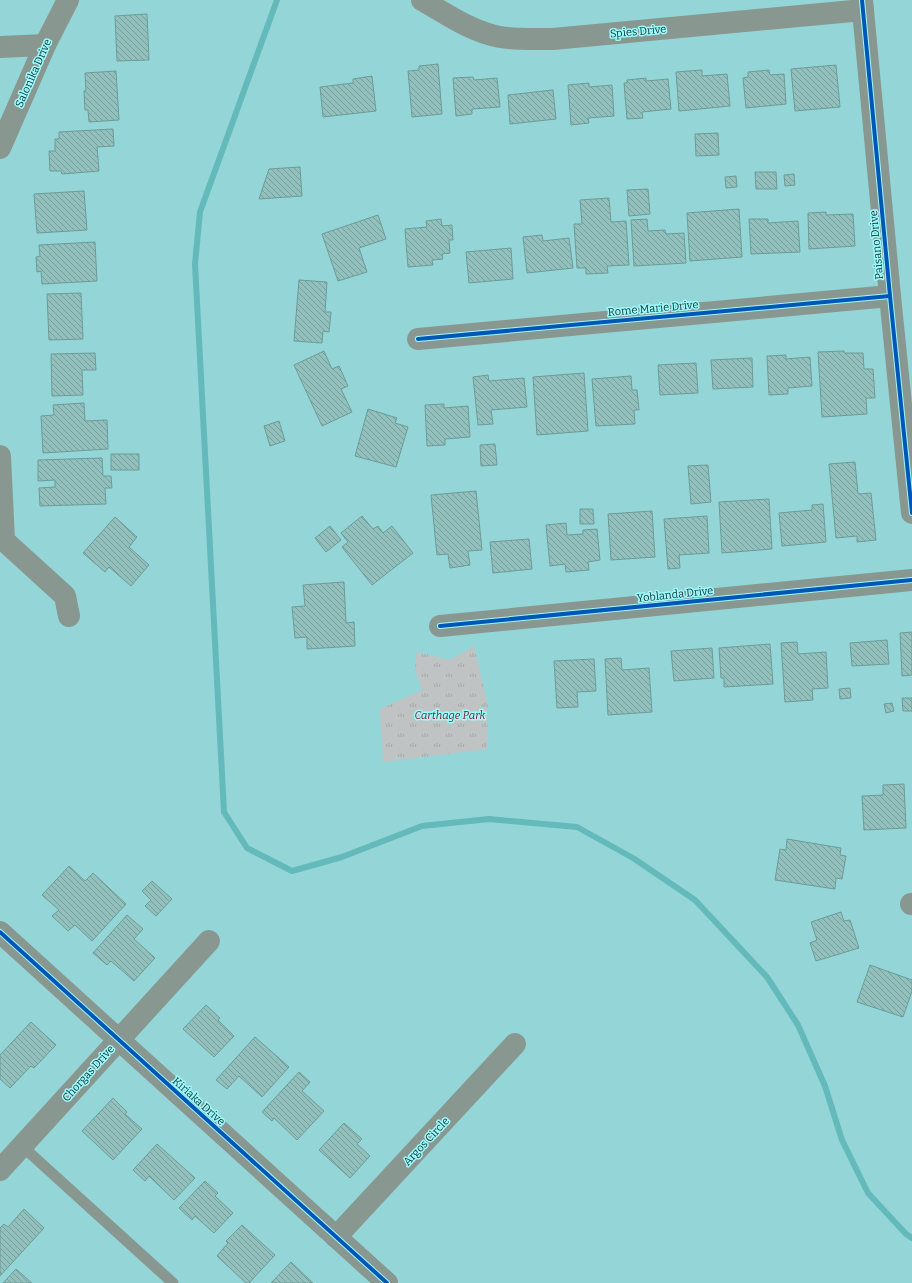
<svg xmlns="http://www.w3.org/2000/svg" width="912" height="1283" font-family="Bitter,serif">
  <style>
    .park { fill: url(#park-tufts) }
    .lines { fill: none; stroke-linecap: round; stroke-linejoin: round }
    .stream { stroke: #64b9bb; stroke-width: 6 }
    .building { fill: url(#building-back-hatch); stroke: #6c9b98 }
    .lane { stroke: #889790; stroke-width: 11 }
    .street { stroke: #889790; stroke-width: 22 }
    .cycleway-casing { stroke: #9ffafc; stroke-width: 6 }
    .cycleway { stroke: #0057b8; stroke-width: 4 }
    .labels { text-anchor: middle; stroke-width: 3; stroke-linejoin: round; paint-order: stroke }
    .street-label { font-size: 11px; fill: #0f3738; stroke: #9ffafc }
    .park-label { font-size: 11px; font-style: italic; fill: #77212c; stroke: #9ffafc }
  </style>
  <defs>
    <pattern id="park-tufts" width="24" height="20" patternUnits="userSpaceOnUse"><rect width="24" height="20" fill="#c0c3c4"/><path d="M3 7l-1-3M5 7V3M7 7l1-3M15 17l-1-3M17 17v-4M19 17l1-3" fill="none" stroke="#a4a8a9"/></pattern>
    <pattern id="building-back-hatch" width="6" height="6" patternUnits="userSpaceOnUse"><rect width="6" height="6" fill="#92c1bd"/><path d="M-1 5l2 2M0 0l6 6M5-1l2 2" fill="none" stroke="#769e9b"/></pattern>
  </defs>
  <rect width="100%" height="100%" fill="#94d6d7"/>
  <polygon class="park" points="474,646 488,707 487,749 383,762 380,709 422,690 415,669 417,652 450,660"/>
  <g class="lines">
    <polyline class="stream" points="277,0 200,212 195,264 224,812 247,848 292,871 342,857 422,826 489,819 577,827 633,858 695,900 767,977 798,1025 825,1086 842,1140 868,1193 906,1234 912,1238"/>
  </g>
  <g class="building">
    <polygon points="147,14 149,60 117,61 115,16"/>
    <polygon points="438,64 442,114 412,117 408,71 419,70 419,66"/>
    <polygon points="836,65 840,107 795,111 791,69"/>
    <polygon points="702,70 702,76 727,74 730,106 679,111 676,72"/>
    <polygon points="769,70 770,75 784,74 786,104 746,108 743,78 748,77 748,72"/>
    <polygon points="116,71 119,120 89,122 88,110 85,110 84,91 86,91 85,73"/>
    <polygon points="372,76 376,111 323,117 320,87 353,83 353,79"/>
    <polygon points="473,77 474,80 497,78 500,107 472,109 472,114 456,116 453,78"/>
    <polygon points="646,78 646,81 668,79 671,109 642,112 643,118 627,119 624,83 627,83 627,80"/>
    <polygon points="589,83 589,87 612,85 614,116 588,118 589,123 571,125 568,85"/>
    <polygon points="553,90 556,119 510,124 508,95"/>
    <polygon points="113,129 114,146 97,147 99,171 62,174 61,171 50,171 49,151 55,151 55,139 59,139 59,132"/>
    <polygon points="718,133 719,155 696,156 695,134"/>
    <polygon points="300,167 302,196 259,199 269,169"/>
    <polygon points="755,172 776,172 777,189 756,189"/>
    <polygon points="794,174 795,185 785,186 784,175"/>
    <polygon points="736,176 737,187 726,188 725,177"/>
    <polygon points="648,189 650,214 629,216 627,190"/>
    <polygon points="84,191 87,230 37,233 34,194"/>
    <polygon points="609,198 611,222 626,221 629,265 607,266 608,273 586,274 586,268 577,268 574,224 582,224 580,200"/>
    <polygon points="739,209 742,257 690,261 687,213"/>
    <polygon points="826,212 826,215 853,214 855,246 809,249 808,213"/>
    <polygon points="378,215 386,239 359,248 367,272 338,281 322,234"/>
    <polygon points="441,219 442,226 452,225 453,240 449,240 450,253 442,254 443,259 432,260 433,265 408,267 405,229 427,227 426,221"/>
    <polygon points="647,219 648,231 665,230 666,234 684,233 686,263 634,266 631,220"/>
    <polygon points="749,219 768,219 768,223 798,221 800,252 751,254"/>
    <polygon points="542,235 543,241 569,238 573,268 527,273 523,237"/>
    <polygon points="95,242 97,281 42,284 41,271 37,272 36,257 40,256 39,245"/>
    <polygon points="511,248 513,279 469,283 466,252"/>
    <polygon points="299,280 327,282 325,312 331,312 329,332 323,331 322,343 294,341"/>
    <polygon points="81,293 83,339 49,340 47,294"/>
    <polygon points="324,351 332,369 339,366 348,386 341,389 352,412 322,426 294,365"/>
    <polygon points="844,351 844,353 863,353 864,369 873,369 875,398 866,398 867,414 822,417 818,352"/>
    <polygon points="95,353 96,370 82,370 83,395 52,396 51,354"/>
    <polygon points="786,355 786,359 810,357 812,386 788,388 788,394 769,395 767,356"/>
    <polygon points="752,358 753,387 713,389 711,360"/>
    <polygon points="696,363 698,393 660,395 658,365"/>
    <polygon points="584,373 588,431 537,435 533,377"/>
    <polygon points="488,375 489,381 524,378 527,407 491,410 493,424 478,425 473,377"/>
    <polygon points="631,376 632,390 637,390 639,410 634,410 635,424 596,426 592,379"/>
    <polygon points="84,403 85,421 107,420 108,449 43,453 41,416 54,415 53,405"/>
    <polygon points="444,404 444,408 468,406 470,437 445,439 445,445 427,446 425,405"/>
    <polygon points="368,409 397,418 395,423 408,427 396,467 355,456"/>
    <polygon points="279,421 285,441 270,446 264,426"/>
    <polygon points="495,444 497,465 481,466 480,445"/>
    <rect x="111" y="454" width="28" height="16"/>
    <polygon points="102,458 103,476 111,476 112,488 105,488 106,504 40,506 39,488 55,487 55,480 38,481 38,460"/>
    <polygon points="855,462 858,494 871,493 876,540 857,542 857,536 836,538 829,464"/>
    <polygon points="708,465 711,502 691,504 688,466"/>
    <polygon points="476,491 482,550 468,551 470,565 450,568 448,554 437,555 431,495"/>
    <polygon points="769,499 772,549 722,553 719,502"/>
    <polygon points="823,504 826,542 782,546 779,513 812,510 812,505"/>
    <polygon points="580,509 593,509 594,524 580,524"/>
    <polygon points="652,511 655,557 611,560 608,514"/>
    <polygon points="362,516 373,529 378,526 383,533 392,526 413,553 372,585 342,547 348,542 341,533"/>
    <polygon points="707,516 709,553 679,555 680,568 668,569 664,519"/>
    <polygon points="115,517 137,537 129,547 149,565 131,586 109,567 105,572 83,553"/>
    <polygon points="566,523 567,535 583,534 583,530 597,529 600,560 588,562 589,570 566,572 565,564 550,566 546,525"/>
    <polygon points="330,526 341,540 326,552 315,538"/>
    <polygon points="529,539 532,569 493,573 490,542"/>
    <polygon points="344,582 346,623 354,622 355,646 307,649 307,637 295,638 292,607 305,606 303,585"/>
    <polygon points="912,632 912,675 902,676 900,633"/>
    <polygon points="887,640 889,664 852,666 850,643"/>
    <polygon points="797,642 798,654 826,652 828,688 812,689 813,700 785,702 781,643"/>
    <polygon points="770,644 773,684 724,687 724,678 721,678 719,648"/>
    <polygon points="712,648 714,678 674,681 671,651"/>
    <polygon points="621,658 622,670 649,668 652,712 608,715 605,659"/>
    <polygon points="594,659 596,691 577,692 578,707 557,708 554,661"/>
    <polygon points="850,688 851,698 840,699 839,689"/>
    <polygon points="902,698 912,698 912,711 903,711"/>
    <polygon points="892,703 894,711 886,713 884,704"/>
    <polygon points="904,784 906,828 864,830 862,796 883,795 883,785"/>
    <polygon points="787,839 841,848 840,855 846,856 842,879 836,878 835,889 775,880 780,849 786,850"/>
    <polygon points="69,866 85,881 93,873 126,904 92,941 75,925 68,931 52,916 59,910 42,895"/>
    <polygon points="152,881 172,899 156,916 145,906 151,900 142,891"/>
    <polygon points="841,912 844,921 850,920 859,948 816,961 810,943 817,940 811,922"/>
    <polygon points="127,915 143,929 134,939 155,958 134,981 111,961 107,965 93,953"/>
    <polygon points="870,965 912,980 912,991 903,1017 857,1002"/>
    <polygon points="206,1005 220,1018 218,1020 234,1036 214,1057 183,1029"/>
    <polygon points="31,1022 56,1045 34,1068 31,1066 10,1088 0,1079 0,1055"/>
    <polygon points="255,1037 289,1067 262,1097 239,1076 227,1089 216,1080"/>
    <polygon points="299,1072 310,1082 302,1091 324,1111 297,1140 274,1118 272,1121 262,1112"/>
    <polygon points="113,1098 127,1112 125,1114 142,1129 113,1160 82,1131"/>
    <polygon points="344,1123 362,1139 357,1144 370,1156 350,1178 319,1150"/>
    <polygon points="157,1144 195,1178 174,1200 149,1176 145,1181 133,1170"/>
    <polygon points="205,1181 218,1193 215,1196 233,1213 214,1233 195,1216 192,1220 179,1208"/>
    <polygon points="24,1209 44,1228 0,1276 0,1228 4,1224 8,1227"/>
    <polygon points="242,1225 275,1255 249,1283 246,1283 217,1256 228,1243 226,1241"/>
    <polygon points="291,1262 313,1283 271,1283"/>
    <polygon points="16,1269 32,1283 3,1283"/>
  </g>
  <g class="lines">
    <polyline class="lane" points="22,1146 173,1283"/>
    <g class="street">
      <path d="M422,0C446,14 472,32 500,37C518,40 535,39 553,39L863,10"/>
      <polyline points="862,0 890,296 912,513"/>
      <polyline points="0,47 45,45"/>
      <polyline points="0,148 45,45 68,0"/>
      <polyline points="418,339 890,296"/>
      <polyline points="0,456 4,541"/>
      <polyline points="0,537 65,596 69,616"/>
      <polyline points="440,626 912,580"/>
      <polyline points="911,904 912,904"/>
      <polyline points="0,932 387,1283"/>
      <polyline points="0,1170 209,941"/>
      <polyline points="336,1237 515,1044"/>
    </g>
    <defs>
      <g id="cycleway">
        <polyline points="862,0 890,296 912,513"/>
        <polyline points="418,339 890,296"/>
        <polyline points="440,626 912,580"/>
        <polyline points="0,932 387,1283"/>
      </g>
    </defs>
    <use href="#cycleway" class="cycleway-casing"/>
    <use href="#cycleway" class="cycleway"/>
  </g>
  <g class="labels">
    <g class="street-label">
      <text transform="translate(638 31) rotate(-5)" y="4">Spies Drive</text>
      <text transform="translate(33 73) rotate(-66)" y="4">Salonika Drive</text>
      <text transform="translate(876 245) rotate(-95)" y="4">Paisano Drive</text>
      <text transform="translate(653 308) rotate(-5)" y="4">Rome Marie Drive</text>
      <text transform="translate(675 594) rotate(-6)" y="4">Yoblanda Drive</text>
      <text transform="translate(88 1073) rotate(-48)" y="4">Chorgas Drive</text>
      <text transform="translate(199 1101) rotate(42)" y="4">Kiriaka Drive</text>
      <text transform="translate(426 1141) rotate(-47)" y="4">Argos Circle</text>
    </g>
    <g class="park-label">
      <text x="450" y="719">Carthage Park</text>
    </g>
  </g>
</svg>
